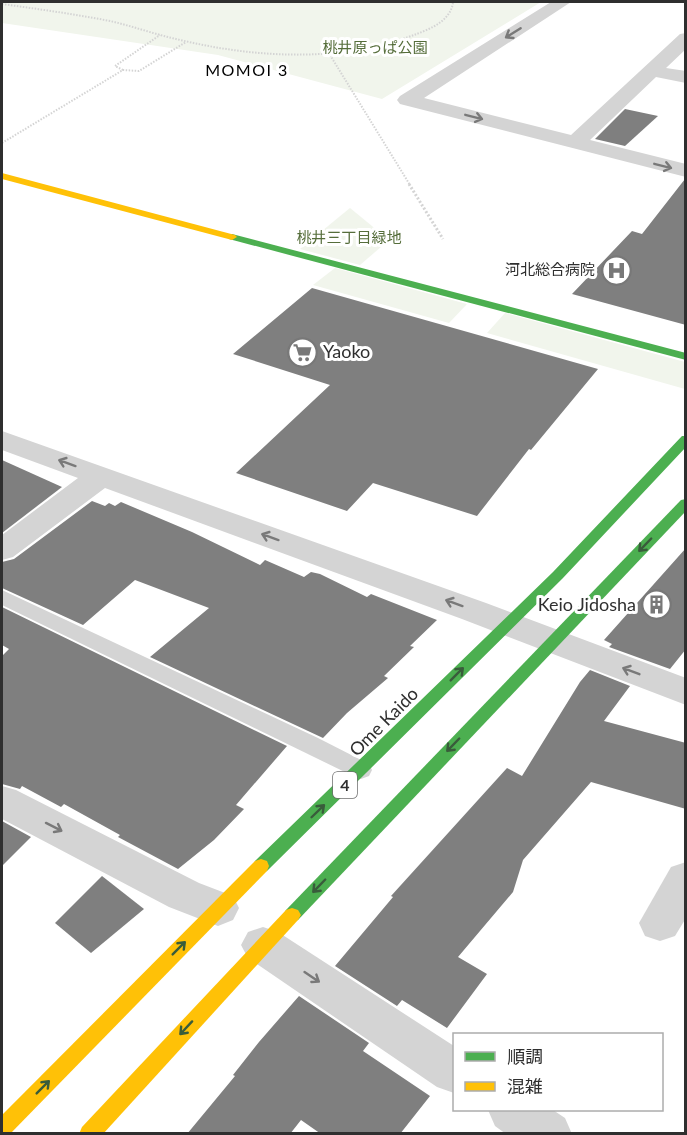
<svg xmlns="http://www.w3.org/2000/svg" width="687" height="1135" font-family="Lato,'Noto Sans JP',sans-serif">
  <style>
    .green { fill: #f1f5ec }
    .building { fill: #7f7f7f }
    .lines { fill: none; stroke-linecap: round; stroke-linejoin: round }
    .path-far1 { stroke: #d4d4d4; stroke-width: 2; stroke-dasharray: 1.5 1.5; stroke-linecap: butt }
    .path { stroke: #d4d4d4; stroke-width: 3; stroke-dasharray: 2 2; stroke-linecap: butt }
    .lane { fill: #d4d4d4; fill-rule: evenodd }
    .street { fill: #d4d4d4; fill-rule: evenodd }
    .fast { fill: #4caf50; fill-rule: evenodd }
    .slow { fill: #ffc107; fill-rule: evenodd }
    .oneway { stroke: #797979 }
    .oneway2 { stroke: #395c3b }
    .labels { text-anchor: middle; stroke-width: 6; stroke-linejoin: round; paint-order: stroke }
    .far-park-label { font-size: 15px; fill: #556d3a; stroke: #fff }
    .far-poi-label { font-size: 15px; fill: #2f2f2f; stroke: #fff; text-anchor: end }
    .far-neighbourhood-label { font-size: 16px; letter-spacing: 1.5px; fill: #000; stroke: #fff }
    .shield { fill: #fff; stroke: #6d6d6d; stroke-width: 1.5 }
    .shield-label { font-size: 16px; font-weight: bold; fill: #2f2f2f }
    .poi-label { font-size: 18px; fill: #2f2f2f; stroke: #fff; text-anchor: start }
    .street-label { font-size: 18px; fill: #2f2f2f; stroke: #fff }
  </style>
  <rect width="100%" height="100%" fill="#fff"/>
  <g class="green">
    <polygon points="2,2 541,2 382,99 218,55 2,23"/>
    <polygon points="350,208 389,240 360,265 300,249"/>
    <polygon points="335,268 467,304 449,323 313,285"/>
    <polygon points="505,313 685,362 685,389 487,333"/>
  </g>
  <g class="building">
    <polygon points="625,109 658,116 625,146 595,139"/>
    <polygon points="685,179 686,325 572,294 632,231 642,234"/>
    <polygon points="312,288 598,369 531,450 529,449 477,516 373,483 347,511 236,473 330,385 233,354"/>
    <polygon points="2,460 62,487 2,533"/>
    <polygon points="92,501 105,506 109,503 115,506 121,502 192,532 260,565 265,560 304,577 311,572 320,574 367,597 371,594 437,620 410,646 414,647 384,676 388,678 347,713 323,738 150,657 209,608 135,580 83,625 2,588 2,562 14,559"/>
    <polygon points="686,548 686,649 670,669 609,647 612,644 604,640"/>
    <polygon points="2,607 287,746 236,805 244,809 214,840 178,869 118,837 120,835 64,804 61,807 22,786 20,789 2,784 2,656 9,649 2,645"/>
    <polygon points="590,670 630,686 604,721 686,743 686,809 591,782 523,860 513,892 458,957 487,974 447,1028 402,1000 397,1006 335,966 393,897 391,896 507,768 522,776 580,682"/>
    <polygon points="2,821 31,837 2,866"/>
    <polygon points="102,876 144,909 91,953 55,923"/>
    <polygon points="299,996 369,1043 363,1051 430,1096 400,1134 321,1134 301,1120 290,1134 187,1134 235,1076 233,1075 259,1042"/>
  </g>
  <g class="lines">
    <g class="path-far1">
      <path d="M2,4C38,9 74,14 110,21C132,26 154,34 176,39C254,58 338,63 414,35C430,29 451,21 453,2"/>
      <polyline points="330,55 410,185"/>
      <polyline points="123,70 115,66 160,35"/>
      <polyline points="2,143 123,70 139,71 186,42"/>
    </g>
    <polyline class="path" points="409,184 443,239"/>
    <polygon class="lane" points="2,590 318,738 369,764 372,770 369,776 361,779 353,776 2,605"/>
    <g class="street">
      <polygon points="551,2 571,2 424,98 571,135 680,34 686,33 686,49 666,68 686,71 686,83 656,77 590,140 686,164 686,177 400,104 397,100 400,96"/>
      <polygon points="2,431 486,603 686,678 686,705 462,619 105,488 13,557 2,560 2,535 78,478 2,450"/>
      <polygon points="2,786 16,790 199,883 233,896 239,908 233,920 218,926 169,907 2,819"/>
      <polygon points="686,862 686,918 675,936 660,941 645,936 639,923 671,867"/>
      <polygon points="263,927 278,932 454,1046 454,1093 437,1087 248,958 241,945 248,932"/>
      <polygon points="488,1110 553,1110 565,1118 572,1134 506,1134 495,1126"/>
    </g>
    <g class="fast">
      <polygon points="232,234 686,353 686,360 229,239 227,237"/>
      <polygon points="682,436 686,436 686,447 563,578 267,871 261,873 255,871 253,866 255,861 553,572"/>
      <polygon points="686,499 686,511 298,920 292,922 286,920 283,915 286,910 681,500"/>
    </g>
    <g class="slow">
      <polygon points="2,173 235,235 237,237 232,240 2,179"/>
      <polygon points="261,859 267,861 269,866 267,871 10,1134 2,1134 2,1115 255,861"/>
      <polygon points="292,908 298,910 301,915 298,920 103,1134 79,1134 82,1127 286,910"/>
    </g>
  </g>
  <defs><path id="oneway-shaft" d="M-6 0H5M1.5-3L5.5 0L1.5 3" fill="none" stroke-width="1.6" stroke-linecap="round" stroke-linejoin="round" transform="scale(1.5)"/></defs>
  <g class="oneway">
    <use href="#oneway-shaft" transform="translate(513 33) rotate(148)"/>
    <use href="#oneway-shaft" transform="translate(474 117) rotate(14)"/>
    <use href="#oneway-shaft" transform="translate(663 166) rotate(14)"/>
    <use href="#oneway-shaft" transform="translate(67 463) rotate(-160)"/>
    <use href="#oneway-shaft" transform="translate(270 537) rotate(-160)"/>
    <use href="#oneway-shaft" transform="translate(454 603) rotate(-160)"/>
    <use href="#oneway-shaft" transform="translate(631 671) rotate(-159)"/>
    <use href="#oneway-shaft" transform="translate(54 827) rotate(27)"/>
    <use href="#oneway-shaft" transform="translate(312 977) rotate(34)"/>
  </g>
  <g class="oneway2">
    <use href="#oneway-shaft" transform="translate(645 545) rotate(134)"/>
    <use href="#oneway-shaft" transform="translate(457 674) rotate(-45)"/>
    <use href="#oneway-shaft" transform="translate(453 745) rotate(134)"/>
    <use href="#oneway-shaft" transform="translate(318 811) rotate(-44)"/>
    <use href="#oneway-shaft" transform="translate(319 886) rotate(134)"/>
    <use href="#oneway-shaft" transform="translate(179 948) rotate(-45)"/>
    <use href="#oneway-shaft" transform="translate(186 1028) rotate(133)"/>
    <use href="#oneway-shaft" transform="translate(43 1087) rotate(-45)"/>
  </g>
  <defs>
    <symbol id="hospital-ring" viewBox="-11 -11 22 22"><circle r="9.5" fill="#fff" stroke="#787878" stroke-width="1.5"/><path d="M-5-5h3v3.5h4V-5h3V5h-3V1.5h-4V5h-3Z" fill="#787878"/></symbol>
    <symbol id="supermarket-ring" viewBox="-11 -11 22 22"><circle r="9.5" fill="#fff" stroke="#787878" stroke-width="1.5"/><path d="M-6-5.5h2.5l.6 2H6L4.5 2H-2.5L-4.4-4H-6ZM-1.5 3.2a1.3 1.3 0 1 0 .1 0ZM3 3.2a1.3 1.3 0 1 0 .1 0Z" fill="#787878"/></symbol>
    <symbol id="building-ring" viewBox="-11 -11 22 22"><circle r="9.5" fill="#fff" stroke="#787878" stroke-width="1.5"/><path d="M-4-6H4V6H1V3H-1V6H-4ZM-2.5-4.3h1.7v1.8h-1.7ZM.8-4.3h1.7v1.8H.8ZM-2.5-1h1.7V.8h-1.7ZM.8-1h1.7V.8H.8Z" fill="#787878"/></symbol>
  </defs>
  <g fill-rule="evenodd">
    <use href="#hospital-ring" x="600" y="254" width="33" height="33"/>
    <use href="#supermarket-ring" x="286" y="336" width="33" height="33"/>
    <use href="#building-ring" x="640" y="588" width="33" height="33"/>
  </g>
  <g class="labels">
    <g class="far-park-label">
      <text x="375" y="53">桃井原っぱ公園</text>
      <text x="349" y="243">桃井三丁目緑地</text>
    </g>
    <g class="far-poi-label">
      <text x="595" y="275">河北総合病院</text>
    </g>
    <g class="far-neighbourhood-label">
      <text x="247" y="76">MOMOI 3</text>
    </g>
    <rect class="shield" x="333" y="772" width="24" height="26" rx="4.5"/>
    <g class="shield-label">
      <text x="345" y="791">4</text>
    </g>
    <g class="poi-label">
      <text x="323" y="358">Yaoko</text>
      <text x="636" y="611" text-anchor="end">Keio Jidosha</text>
    </g>
    <g class="street-label">
      <text transform="translate(384 722) rotate(-45)" y="6">Ome Kaido</text>
    </g>
  </g>
  <rect width="687" height="1135" fill="none" stroke="#2f2f2f" stroke-width="6"/>
  <rect x="453" y="1033" width="210" height="78" fill="#ffffff" stroke="#acacac" stroke-width="1.5"/>
  <rect x="465" y="1052" width="30" height="9" fill="#4caf50" stroke="#acacac" stroke-width="1.5"/>
  <text x="507" y="1063" font-size="18" fill="#2f2f2f">順調</text>
  <rect x="465" y="1082" width="30" height="9" fill="#ffc107" stroke="#acacac" stroke-width="1.5"/>
  <text x="507" y="1093" font-size="18" fill="#2f2f2f">混雑</text>
</svg>
